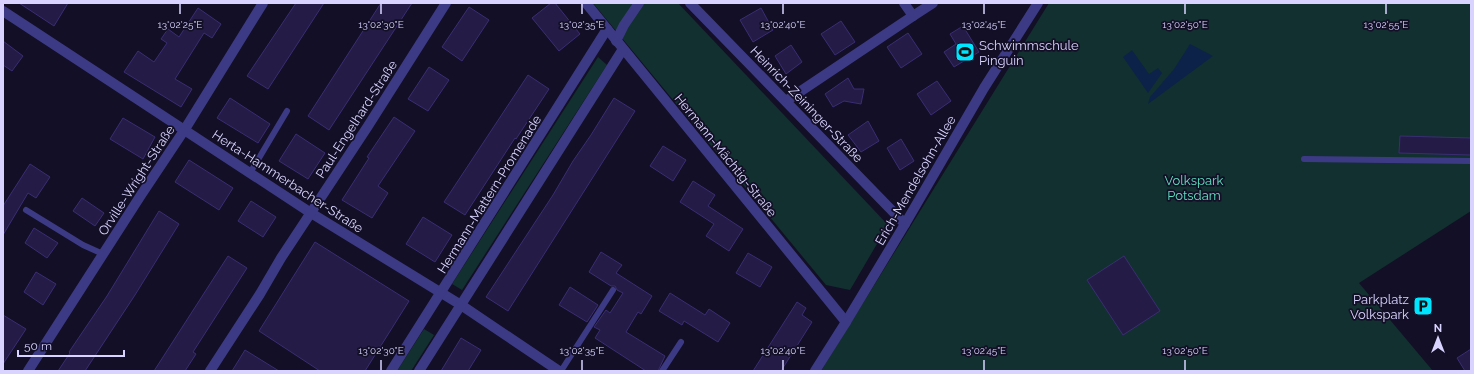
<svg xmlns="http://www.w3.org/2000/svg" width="1474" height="374" font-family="Raleway,sans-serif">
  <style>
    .green { fill: #12302f }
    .water { fill: #0c2248 }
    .building { fill: #241b47; stroke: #3b2d73 }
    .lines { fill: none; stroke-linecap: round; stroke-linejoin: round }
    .lane { stroke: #3d3a85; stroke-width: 6 }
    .street { stroke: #3d3a85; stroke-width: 10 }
    .ticks { fill: none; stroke: #d9d4ff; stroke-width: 1.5 }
    .labels { text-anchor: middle; stroke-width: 3.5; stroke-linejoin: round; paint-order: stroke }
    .poi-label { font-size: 13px; fill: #d9d4ff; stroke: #130f26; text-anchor: start }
    .street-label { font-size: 13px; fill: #d9d4ff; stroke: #130f26 }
    .park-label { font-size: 13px; fill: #5fe0c0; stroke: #130f26 }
    .ticks-label { font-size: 10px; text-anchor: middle; fill: #d9d4ff; stroke: #130f26; stroke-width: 3.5; stroke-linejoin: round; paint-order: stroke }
  </style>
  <rect width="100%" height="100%" fill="#130f26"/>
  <g class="green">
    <polygon points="593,3 678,3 888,225 850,290 826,285"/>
    <polygon points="1049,3 1471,3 1471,211 1359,283 1433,371 821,371"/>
    <polygon points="598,57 607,65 462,290 452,284"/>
    <polygon points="424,329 434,335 411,371 397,371"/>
  </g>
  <g class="water">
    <polygon points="1190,44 1213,56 1148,104 1150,97 1174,69"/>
    <polygon points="1132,50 1149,74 1158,68 1162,73 1148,93 1123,57"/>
  </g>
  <g class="building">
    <polygon points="19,3 68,3 54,26"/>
    <polygon points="296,3 324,3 268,89 247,76"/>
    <polygon points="381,3 412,3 329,130 308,116"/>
    <polygon points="551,3 555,3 580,34 559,51 532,18"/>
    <polygon points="469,7 489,20 462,61 442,47"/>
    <polygon points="198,8 221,24 212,38 204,33 175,79 192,89 181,107 124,72 138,51 154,62 167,43 161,39 168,29 179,37"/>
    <polygon points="761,8 773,30 753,42 740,20"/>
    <polygon points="841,21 855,42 835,55 821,34"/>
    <polygon points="963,26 979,52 954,67 944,52 956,44 950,34"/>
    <polygon points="908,33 922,54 901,68 887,47"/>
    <polygon points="3,41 23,56 12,71 3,65"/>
    <polygon points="791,45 802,62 786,74 775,56"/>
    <polygon points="429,67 449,80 428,111 408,99"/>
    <polygon points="528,75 549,89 516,139 515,138 465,215 444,202"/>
    <polygon points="848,78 854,89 864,89 861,104 844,101 833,107 825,94"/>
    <polygon points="937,81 951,101 931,115 917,94"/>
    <polygon points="230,98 270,124 258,143 217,118"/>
    <polygon points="614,98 635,111 508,311 486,297 553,195 573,161 591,135"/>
    <polygon points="394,117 415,131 378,186 388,193 372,218 342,200 369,158 367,157"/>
    <polygon points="123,118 155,137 143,159 110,139"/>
    <polygon points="868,121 879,141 861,152 848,135"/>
    <polygon points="296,134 325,153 308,179 279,161"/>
    <polygon points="1400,136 1471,138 1471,155 1399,153"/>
    <polygon points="901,139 914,161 900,170 887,148"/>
    <polygon points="663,146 686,160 673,181 650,166"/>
    <polygon points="189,160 233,188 219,210 175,182"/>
    <polygon points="30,164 50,177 36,198 28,193 3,235 3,206"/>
    <polygon points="693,181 715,195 708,206 743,229 729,251 706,236 714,224 680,202"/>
    <polygon points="82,198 104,213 95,226 73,211"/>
    <polygon points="251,201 276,217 263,237 238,221"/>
    <polygon points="159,211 179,224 135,295 85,371 58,371 70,353 69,352 107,296"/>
    <polygon points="423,217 452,235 435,262 406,244"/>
    <polygon points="34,228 58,243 47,258 25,243"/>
    <polygon points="315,242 409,301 365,371 320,371 259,331"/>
    <polygon points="601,252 622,265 616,273 652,296 641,314 638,312 626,332 665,356 658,371 646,371 595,338 600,330 594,327 606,310 610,313 623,293 617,290 615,286 611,286 589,272"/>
    <polygon points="748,253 772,267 760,287 736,273"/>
    <polygon points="228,256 247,268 193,352 196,354 185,371 154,371"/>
    <polygon points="1124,256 1160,311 1123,335 1087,280"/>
    <polygon points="36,272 56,284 43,305 24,292"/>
    <polygon points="570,287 598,305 587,322 559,305"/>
    <polygon points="670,293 705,315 709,309 730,323 718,342 684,321 682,325 659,311"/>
    <polygon points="797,302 806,308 802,315 812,322 781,371 753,371"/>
    <polygon points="3,315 26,329 3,364"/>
    <polygon points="461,338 481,350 468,371 441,371"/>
    <polygon points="1471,349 1471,371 1465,371 1457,358"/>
    <polygon points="245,350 279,371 232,371"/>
  </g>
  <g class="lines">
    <g class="lane">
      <polyline points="1304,159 1471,161"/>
      <polyline points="250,173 287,111"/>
      <polyline points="26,210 83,245 103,254"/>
      <polyline points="561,371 613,290"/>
      <polyline points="662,371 681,342"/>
    </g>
    <g class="street">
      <polyline points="586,3 846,322"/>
      <polyline points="690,3 905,224"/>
      <polyline points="3,11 311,213 461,305 559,371"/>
      <polyline points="913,16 933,3"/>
      <polyline points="616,41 624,25 639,3"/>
      <polyline points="786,101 913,16 904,3"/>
      <polyline points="28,371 141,195 185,129 263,3"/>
      <polyline points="210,371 260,294 281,258 368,126 446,3"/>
      <polyline points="391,371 607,29"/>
      <polyline points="419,371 623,49"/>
      <polyline points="815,371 846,322 905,224 984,88 1038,3"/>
    </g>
  </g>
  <path class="ticks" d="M180,4V14M381,4V14M582,4V14M783,4V14M984,4V14M1185,4V14M1386,4V14M381,360V370M582,360V370M783,360V370M984,360V370M1185,360V370"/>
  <defs>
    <symbol id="stadium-square" viewBox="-11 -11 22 22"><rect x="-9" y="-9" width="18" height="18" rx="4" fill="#00e5ff" stroke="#130f26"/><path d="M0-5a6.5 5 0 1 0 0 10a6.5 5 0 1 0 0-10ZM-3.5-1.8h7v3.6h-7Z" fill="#111"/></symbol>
    <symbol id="parking-square" viewBox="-11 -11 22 22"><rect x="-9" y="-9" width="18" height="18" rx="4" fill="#00e5ff" stroke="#130f26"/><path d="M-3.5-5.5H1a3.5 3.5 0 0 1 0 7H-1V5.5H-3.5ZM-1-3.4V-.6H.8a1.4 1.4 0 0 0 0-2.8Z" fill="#111"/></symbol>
  </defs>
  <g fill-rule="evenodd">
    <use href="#stadium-square" x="954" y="41" width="22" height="22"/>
    <use href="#parking-square" x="1412" y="295" width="22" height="22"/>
  </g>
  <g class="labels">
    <g class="poi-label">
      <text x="979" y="50">Schwimmschule<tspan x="979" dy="15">Pinguin</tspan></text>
      <text x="1409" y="304" text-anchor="end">Parkplatz<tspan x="1409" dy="15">Volkspark</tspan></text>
    </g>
    <g class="street-label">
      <text transform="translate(807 104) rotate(46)" y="5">Heinrich-Zeininger-Straße</text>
      <text transform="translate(356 119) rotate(-57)" y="5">Paul-Engelhard-Straße</text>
      <text transform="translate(726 155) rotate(51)" y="5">Hermann-Mächtig-Straße</text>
      <text transform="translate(136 180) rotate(-57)" y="5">Orville-Wright-Straße</text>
      <text transform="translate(915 180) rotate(-60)" y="5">Erich-Mendelsohn-Allee</text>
      <text transform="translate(288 181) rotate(33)" y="5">Herta-Hammerbacher-Straße</text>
      <text transform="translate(489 194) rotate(-58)" y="5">Hermann-Mattern-Promenade</text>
    </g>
    <g class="park-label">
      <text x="1194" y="185">Volkspark<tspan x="1194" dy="15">Potsdam</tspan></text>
    </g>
  </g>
  <g class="ticks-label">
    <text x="180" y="28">13°02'25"E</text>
    <text x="381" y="28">13°02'30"E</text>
    <text x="582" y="28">13°02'35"E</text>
    <text x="783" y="28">13°02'40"E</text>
    <text x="984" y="28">13°02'45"E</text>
    <text x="1185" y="28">13°02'50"E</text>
    <text x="1386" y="28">13°02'55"E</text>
    <text x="381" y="354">13°02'30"E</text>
    <text x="582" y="354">13°02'35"E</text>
    <text x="783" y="354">13°02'40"E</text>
    <text x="984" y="354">13°02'45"E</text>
    <text x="1185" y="354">13°02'50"E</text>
  </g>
  <rect width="1474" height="374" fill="none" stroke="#d9d4ff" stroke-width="8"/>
  <g transform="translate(1438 338)" stroke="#130f26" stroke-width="3" paint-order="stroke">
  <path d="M0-3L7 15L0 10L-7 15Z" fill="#d9d4ff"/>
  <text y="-6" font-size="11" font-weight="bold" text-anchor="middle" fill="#d9d4ff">N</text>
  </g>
  <path d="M18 350v6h106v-6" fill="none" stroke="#d9d4ff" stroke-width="2"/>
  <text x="24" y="350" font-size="12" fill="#d9d4ff" stroke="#130f26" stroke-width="3" paint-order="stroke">50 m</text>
</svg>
